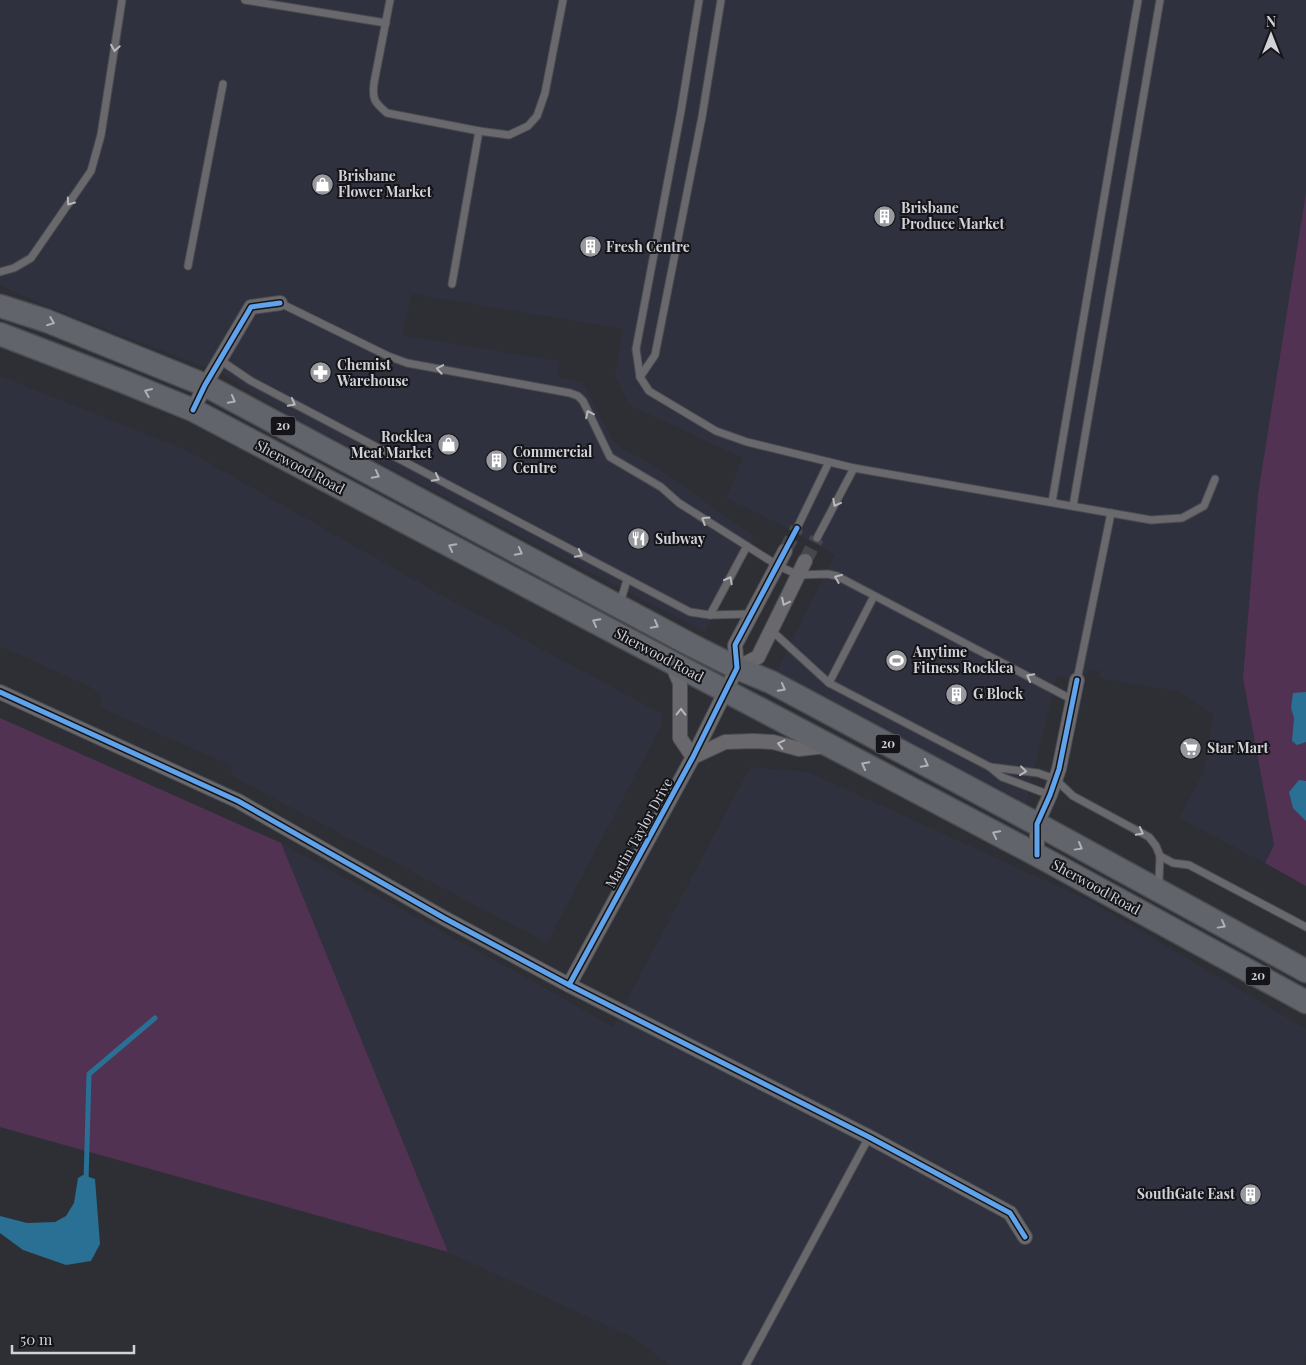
<svg xmlns="http://www.w3.org/2000/svg" width="1306" height="1365" font-family="'Playfair Display',serif">
  <style>
    .built { fill: #30313e }
    .green { fill: #523252 }
    .water { fill: #2a6f94 }
    .lines { fill: none; stroke-linecap: round; stroke-linejoin: round }
    .stream { stroke: #2a6f94; stroke-width: 5 }
    .minor-tunnel { stroke: #46474d; stroke-width: 14; stroke-dasharray: 14 7; stroke-linecap: butt }
    .service-casing { stroke: #4b4c51; stroke-width: 9 }
    .minor-casing { stroke: #4b4c51; stroke-width: 16 }
    .primary-casing { stroke: #4b4c51; stroke-width: 25 }
    .service { stroke: #69696d; stroke-width: 7 }
    .minor { stroke: #69696d; stroke-width: 14 }
    .primary { stroke: #61656b; stroke-width: 22 }
    .cycleway-casing { stroke: #151519; stroke-width: 8 }
    .cycleway { stroke: #60a3ed; stroke-width: 5 }
    .oneway { stroke: #b7b8bd }
    .oneway2 { stroke: #afb1b7 }
    .labels { text-anchor: middle; stroke-width: 4; stroke-linejoin: round; paint-order: stroke }
    .shield { fill: #151519; stroke: #99999f; stroke-width: 1 }
    .shield-label { font-size: 12px; font-weight: bold; fill: #d1d2d8 }
    .poi-label { font-size: 14px; font-weight: bold; fill: #d1d2d8; stroke: #151519; text-anchor: start }
    .street-label { font-size: 14px; fill: #d1d2d8; stroke: #151519 }
  </style>
  <rect width="100%" height="100%" fill="#2e2f34"/>
  <g class="built">
    <polygon points="0,0 1306,0 1306,192 1258,494 1243,678 1274,845 1265,863 1179,818 1204,771 1214,715 1177,691 1099,678 1100,671 1093,670 1077,680 1057,676 1026,803 777,671 835,555 778,523 726,498 743,458 629,405 615,375 623,329 412,294 402,335 559,361 558,377 583,383 615,444 654,466 754,536 705,632 290,416 223,374 44,305 0,285"/>
    <polygon points="0,376 186,450 423,585 662,714 661,726 547,943 232,776 230,765 99,707 102,696 89,686 0,646"/>
    <polygon points="750,767 808,772 1090,901 1306,1029 1306,1352 1304,1365 670,1365 634,1338 448,1252 281,843 538,984 613,1027"/>
  </g>
  <g class="green">
    <polygon points="1306,192 1306,886 1265,863 1274,845 1243,678 1258,494"/>
    <polygon points="0,718 281,843 448,1252 0,1127"/>
  </g>
  <g class="water">
    <polygon points="1306,692 1306,742 1297,745 1292,741 1294,718 1291,708 1293,693"/>
    <polygon points="1299,780 1306,781 1306,821 1293,808 1289,792"/>
    <polygon points="83,1175 95,1179 100,1244 91,1261 66,1265 23,1250 0,1233 0,1216 27,1223 55,1222 66,1216 74,1203 78,1178"/>
  </g>
  <g class="lines">
    <polyline class="stream" points="86,1182 89,1074 155,1018"/>
    <g class="minor-tunnel">
      <polyline points="785,551 797,528"/>
      <polyline points="805,561 817,538"/>
    </g>
    <defs>
      <g id="service">
        <polyline points="245,0 386,23"/>
        <path d="M390,0L374,83C372,99 374,102 387,113L479,131"/>
        <polyline points="699,0 681,111 636,349 640,377 649,391 716,431 747,442 854,468 1151,520 1182,518 1204,506 1215,479"/>
        <polyline points="188,266 223,84"/>
        <polyline points="0,272 14,268 31,258 91,171 101,135 122,0"/>
        <polyline points="452,284 479,131 509,135 528,126 537,116 545,93 563,0"/>
        <polyline points="280,303 388,356 407,363 570,393 578,396 583,401 610,457 661,487 679,503 777,565 798,575 828,574 837,576 1073,700"/>
        <polyline points="220,360 251,381 690,612 710,615 751,614"/>
        <polyline points="640,377 655,355 702,117 721,0"/>
        <polyline points="1052,502 1138,0"/>
        <polyline points="1073,506 1160,0"/>
        <polyline points="797,528 829,462"/>
        <polyline points="817,538 854,468"/>
        <polyline points="620,603 627,580"/>
        <polyline points="710,615 747,546"/>
        <polyline points="771,630 829,683 990,767 1002,777 1050,795"/>
        <polyline points="1077,680 1111,513"/>
        <polyline points="829,683 874,596"/>
        <polyline points="990,767 1038,773 1055,779 1073,796 1149,837 1156,846 1160,856 1173,863 1189,865 1306,927"/>
        <polyline points="1160,856 1159,880 1161,886"/>
        <polyline points="746,1365 869,1137"/>
      </g>
      <g id="minor">
        <polyline points="193,410 205,385 251,307 280,303"/>
        <polyline points="671,662 680,683 680,738 693,757"/>
        <polyline points="737,668 758,657 805,561"/>
        <polyline points="0,692 238,801 444,918 569,985 869,1137 1010,1213 1025,1237"/>
        <polyline points="693,757 725,742 753,741 773,742 799,749 826,746"/>
        <polyline points="1037,855 1037,824 1050,795 1059,769 1077,680"/>
        <polyline points="569,985 693,757 737,668 735,645 785,551"/>
      </g>
      <g id="primary">
        <polyline points="0,306 47,321 205,385 693,646 737,668 771,682 1037,824 1306,971"/>
        <polyline points="0,334 122,381 193,410 1037,855 1306,1002"/>
      </g>
    </defs>
    <use href="#service" class="service-casing"/>
    <use href="#minor" class="minor-casing"/>
    <use href="#primary" class="primary-casing"/>
    <use href="#service" class="service"/>
    <use href="#minor" class="minor"/>
    <use href="#primary" class="primary"/>
    <defs>
      <g id="cycleway">
        <polyline points="193,410 205,385 251,307 280,303"/>
        <polyline points="0,692 238,801 444,918 569,985 869,1137 1010,1213 1025,1237"/>
        <polyline points="1037,855 1037,824 1050,795 1059,769 1077,680"/>
        <polyline points="569,985 693,757 737,668 735,645 797,528"/>
      </g>
    </defs>
    <use href="#cycleway" class="cycleway-casing"/>
    <use href="#cycleway" class="cycleway"/>
  </g>
  <defs><path id="oneway-chevron" d="M-2-3.5L2.5 0L-2 3.5" fill="none" stroke-width="1.6" stroke-linecap="round" stroke-linejoin="round" transform="scale(1.25)"/></defs>
  <g class="oneway">
    <use href="#oneway-chevron" transform="translate(115 48) rotate(99)"/>
    <use href="#oneway-chevron" transform="translate(70 202) rotate(125)"/>
    <use href="#oneway-chevron" transform="translate(440 369) rotate(-170)"/>
    <use href="#oneway-chevron" transform="translate(292 403) rotate(28)"/>
    <use href="#oneway-chevron" transform="translate(589 414) rotate(-116)"/>
    <use href="#oneway-chevron" transform="translate(436 478) rotate(28)"/>
    <use href="#oneway-chevron" transform="translate(836 503) rotate(118)"/>
    <use href="#oneway-chevron" transform="translate(705 520) rotate(-148)"/>
    <use href="#oneway-chevron" transform="translate(579 554) rotate(28)"/>
    <use href="#oneway-chevron" transform="translate(838 578) rotate(-158)"/>
    <use href="#oneway-chevron" transform="translate(729 580) rotate(-62)"/>
    <use href="#oneway-chevron" transform="translate(785 602) rotate(116)"/>
    <use href="#oneway-chevron" transform="translate(1030 677) rotate(-152)"/>
    <use href="#oneway-chevron" transform="translate(681 712) rotate(-89)"/>
    <use href="#oneway-chevron" transform="translate(781 744) rotate(-167)"/>
    <use href="#oneway-chevron" transform="translate(1023 771) rotate(7)"/>
    <use href="#oneway-chevron" transform="translate(1140 832) rotate(28)"/>
  </g>
  <g class="oneway2">
    <use href="#oneway-chevron" transform="translate(51 322) rotate(21)"/>
    <use href="#oneway-chevron" transform="translate(148 392) rotate(-157)"/>
    <use href="#oneway-chevron" transform="translate(232 400) rotate(28)"/>
    <use href="#oneway-chevron" transform="translate(376 475) rotate(28)"/>
    <use href="#oneway-chevron" transform="translate(452 547) rotate(-152)"/>
    <use href="#oneway-chevron" transform="translate(519 552) rotate(28)"/>
    <use href="#oneway-chevron" transform="translate(596 622) rotate(-152)"/>
    <use href="#oneway-chevron" transform="translate(655 625) rotate(28)"/>
    <use href="#oneway-chevron" transform="translate(782 688) rotate(28)"/>
    <use href="#oneway-chevron" transform="translate(925 764) rotate(28)"/>
    <use href="#oneway-chevron" transform="translate(865 765) rotate(-152)"/>
    <use href="#oneway-chevron" transform="translate(996 834) rotate(-153)"/>
    <use href="#oneway-chevron" transform="translate(1079 847) rotate(29)"/>
    <use href="#oneway-chevron" transform="translate(1222 925) rotate(29)"/>
  </g>
  <defs>
    <symbol id="shop-disc" viewBox="-11 -11 22 22"><circle r="9.5" fill="#98999f" stroke="#151519"/><path d="M-5-2.5h2.3a2.7 3.5 0 0 1 5.4 0H5L5.5 6h-11ZM-1.5-2.5h3a1.5 2.3 0 0 0-3 0Z" fill="#fff"/></symbol>
    <symbol id="building-disc" viewBox="-11 -11 22 22"><circle r="9.5" fill="#98999f" stroke="#151519"/><path d="M-4-6H4V6H1V3H-1V6H-4ZM-2.5-4.3h1.7v1.8h-1.7ZM.8-4.3h1.7v1.8H.8ZM-2.5-1h1.7V.8h-1.7ZM.8-1h1.7V.8H.8Z" fill="#fff"/></symbol>
    <symbol id="pharmacy-disc" viewBox="-11 -11 22 22"><circle r="9.5" fill="#98999f" stroke="#151519"/><path d="M-2-6h4v4h4v4h-4v4h-4v-4h-4v-4h4Z" fill="#fff"/></symbol>
    <symbol id="restaurant-disc" viewBox="-11 -11 22 22"><circle r="9.5" fill="#98999f" stroke="#151519"/><path d="M-5-6h1v4h1v-4h1v4h1v-4h1v5L-1.5 .5V6h-2V.5L-5-1ZM5-6V6H3V1.5H1.5Q1.5-4 5-6Z" fill="#fff"/></symbol>
    <symbol id="stadium-disc" viewBox="-11 -11 22 22"><circle r="9.5" fill="#98999f" stroke="#151519"/><path d="M0-5a6.5 5 0 1 0 0 10a6.5 5 0 1 0 0-10ZM-3.5-1.8h7v3.6h-7Z" fill="#fff"/></symbol>
    <symbol id="supermarket-disc" viewBox="-11 -11 22 22"><circle r="9.5" fill="#98999f" stroke="#151519"/><path d="M-6-5.5h2.5l.6 2H6L4.5 2H-2.5L-4.4-4H-6ZM-1.5 3.2a1.3 1.3 0 1 0 .1 0ZM3 3.2a1.3 1.3 0 1 0 .1 0Z" fill="#fff"/></symbol>
  </defs>
  <g fill-rule="evenodd">
    <use href="#shop-disc" x="310" y="172" width="25" height="25"/>
    <use href="#building-disc" x="872" y="204" width="25" height="25"/>
    <use href="#building-disc" x="578" y="234" width="25" height="25"/>
    <use href="#pharmacy-disc" x="308" y="360" width="25" height="25"/>
    <use href="#shop-disc" x="436" y="432" width="25" height="25"/>
    <use href="#building-disc" x="484" y="448" width="25" height="25"/>
    <use href="#restaurant-disc" x="626" y="526" width="25" height="25"/>
    <use href="#stadium-disc" x="884" y="648" width="25" height="25"/>
    <use href="#building-disc" x="944" y="682" width="25" height="25"/>
    <use href="#supermarket-disc" x="1178" y="736" width="25" height="25"/>
    <use href="#building-disc" x="1238" y="1182" width="25" height="25"/>
  </g>
  <g class="labels">
    <g class="shield">
      <rect x="270.5" y="416.5" width="25" height="19" rx="4"/>
      <rect x="875.5" y="734.5" width="25" height="19" rx="4"/>
      <rect x="1245.5" y="966.5" width="25" height="19" rx="4"/>
    </g>
    <g class="shield-label">
      <text x="283" y="430">20</text>
      <text x="888" y="748">20</text>
      <text x="1258" y="980">20</text>
    </g>
    <g class="poi-label">
      <text x="338" y="181">Brisbane<tspan x="338" dy="16">Flower Market</tspan></text>
      <text x="901" y="213">Brisbane<tspan x="901" dy="16">Produce Market</tspan></text>
      <text x="606" y="252">Fresh Centre</text>
      <text x="337" y="370">Chemist<tspan x="337" dy="16">Warehouse</tspan></text>
      <text x="432" y="442" text-anchor="end">Rocklea<tspan x="432" dy="16">Meat Market</tspan></text>
      <text x="513" y="457">Commercial<tspan x="513" dy="16">Centre</tspan></text>
      <text x="655" y="544">Subway</text>
      <text x="913" y="657">Anytime<tspan x="913" dy="16">Fitness Rocklea</tspan></text>
      <text x="973" y="699">G Block</text>
      <text x="1207" y="753">Star Mart</text>
      <text x="1235" y="1199" text-anchor="end">SouthGate East</text>
    </g>
    <g class="street-label">
      <text transform="translate(300 467) rotate(28)" y="5">Sherwood Road</text>
      <text transform="translate(659 655) rotate(28)" y="5">Sherwood Road</text>
      <text transform="translate(639 833) rotate(-61)" y="5">Martin Taylor Drive</text>
      <text transform="translate(1096 887) rotate(29)" y="5">Sherwood Road</text>
    </g>
  </g>
  <g transform="translate(1271 35)" stroke="#151519" stroke-width="4" paint-order="stroke">
  <path d="M0-4L9 19L0 12L-9 19Z" fill="#d1d2d8"/>
  <text y="-8" font-size="14" font-weight="bold" text-anchor="middle" fill="#d1d2d8">N</text>
  </g>
  <path d="M12 1345v8h122v-8" fill="none" stroke="#d1d2d8" stroke-width="2.5"/>
  <text x="20" y="1345" font-size="15" fill="#d1d2d8" stroke="#151519" stroke-width="4" paint-order="stroke">50 m</text>
</svg>
